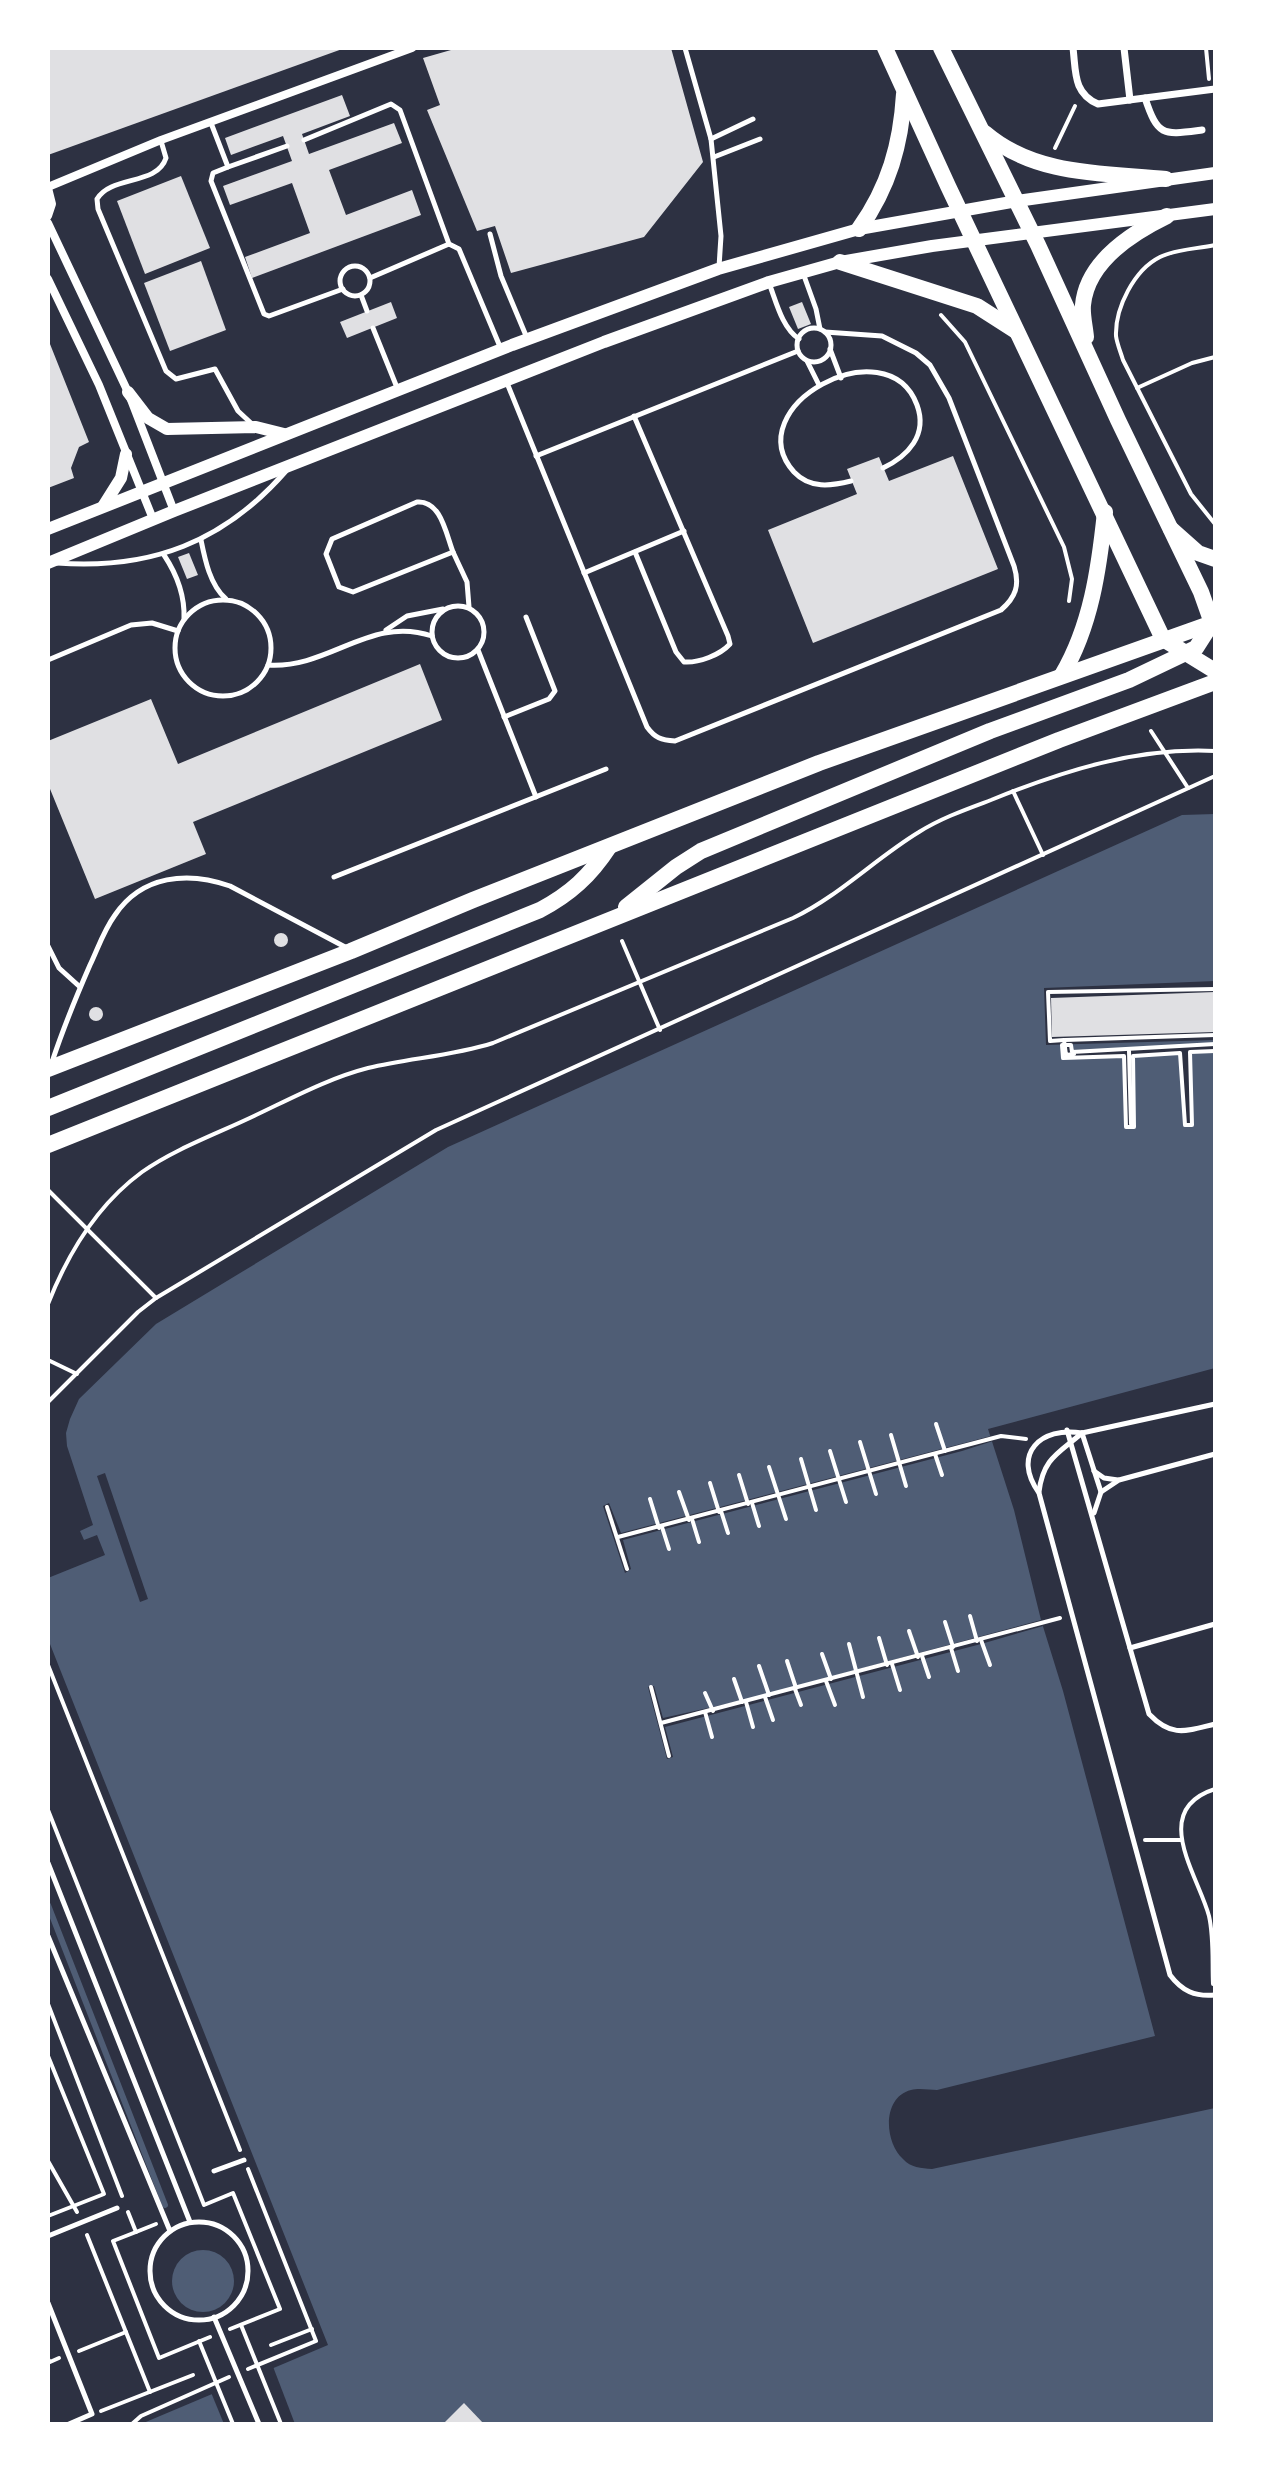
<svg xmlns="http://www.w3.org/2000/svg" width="1263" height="2472" font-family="Raleway,sans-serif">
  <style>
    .water { fill: #4f5d75 }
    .pier { fill: #2d3142 }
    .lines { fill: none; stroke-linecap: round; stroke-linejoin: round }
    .stream { stroke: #4f5d75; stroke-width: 6 }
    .building { fill: #e0e0e3 }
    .path { stroke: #fff; stroke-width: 4 }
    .service { stroke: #fff; stroke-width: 5 }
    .pedestrian { stroke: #fff; stroke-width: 7 }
    .minor { stroke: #fff; stroke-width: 8 }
    .tertiary { stroke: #fff; stroke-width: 12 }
    .primary { stroke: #fff; stroke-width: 16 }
    .trunk { stroke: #fff; stroke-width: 16 }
  </style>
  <rect width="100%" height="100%" fill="#2d3142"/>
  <g class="water">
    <path d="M1215,814V981L1044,988L1046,1045L1215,1040V1368L988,1429L1014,1510L1041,1620L1063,1691L1155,2036L937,2090C930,2090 919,2088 911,2090C882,2097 884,2142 903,2159C911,2168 921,2168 932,2169L1215,2108V2424H141L328,2345L48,1639V1578L105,1555L97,1535L84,1540L80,1531L93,1525L67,1446L66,1433L70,1419L79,1399L156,1324L448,1147L1182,815Z"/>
    <circle cx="203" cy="2281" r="31"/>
  </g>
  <g class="pier">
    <polygon points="1215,1044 1215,1051 1191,1052 1192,1125 1185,1125 1180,1053 1133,1057 1134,1127 1126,1127 1124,1056 1063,1058 1062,1045 1071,1045 1071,1052"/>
    <polygon points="991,1436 993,1441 962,1451 623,1540 631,1569 625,1573 603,1506 609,1503 621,1533"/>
    <polygon points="105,1473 148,1599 140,1602 97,1476"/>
    <polygon points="1041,1620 1043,1626 981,1644 665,1727 673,1757 667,1759 648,1687 654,1686 663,1718 744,1700"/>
    <polygon points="272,2364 295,2424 224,2424 210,2390"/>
  </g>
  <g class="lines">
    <polyline class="stream" points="48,1905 165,2205"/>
  </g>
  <g class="building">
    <polygon points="48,48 345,48 48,155"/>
    <polygon points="458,48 671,48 703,162 644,237 511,273 495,226 477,231 427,110 440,105 423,58"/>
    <polygon points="342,95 350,116 302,134 309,154 394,123 402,143 329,170 346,215 412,190 421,215 252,278 245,257 310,233 292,183 230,205 223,186 292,161 283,136 231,155 225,138"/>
    <polygon points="181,176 210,248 145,274 117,201"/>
    <polygon points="201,261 226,330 170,351 144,283"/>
    <polygon points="391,302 397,318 347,338 340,322"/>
    <polygon points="802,302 811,324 798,329 789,307"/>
    <polygon points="48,339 89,442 79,447 71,468 74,478 48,488"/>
    <polygon points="953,456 998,569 813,643 768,530 857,494 847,469 879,457 889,481"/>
    <polygon points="189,553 198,575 187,579 178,557"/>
    <polygon points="420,664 442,720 193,822 206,854 95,899 48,784 48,741 151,699 178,764"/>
    <circle cx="281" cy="940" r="7"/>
    <polygon points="1215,992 1215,1032 1052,1037 1051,998"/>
    <circle cx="96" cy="1014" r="7"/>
    <polygon points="464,2403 484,2424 443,2424"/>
  </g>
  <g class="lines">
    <g class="path">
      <polyline points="1206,48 1209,79"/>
      <polyline points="1055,148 1075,106"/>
      <path d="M1215,245C1197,249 1176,249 1160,257C1134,270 1115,308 1116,336C1117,344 1121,353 1123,360L1191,494L1215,524"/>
      <polyline points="941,315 965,342 1064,547 1072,579 1069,601"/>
      <polyline points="1137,388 1192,363 1215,357"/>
      <polyline points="1151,731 1188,788"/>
      <polyline points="1013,791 1043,855"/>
      <polyline points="622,941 660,1030"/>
      <polyline points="1065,1040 1215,1035"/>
      <polyline points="1215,1044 1072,1052 1071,1045 1062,1045 1063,1058 1124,1056 1126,1127 1134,1127 1133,1056 1180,1053 1185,1125 1192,1125 1190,1052 1215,1051"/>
      <polyline points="1129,1051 1131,1124"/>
      <polyline points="1074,1054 1066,1055 1064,1040 1050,1041 1048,992 1215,989"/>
      <polyline points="48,1190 156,1298"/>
      <path d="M48,1304C68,1253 97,1205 142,1172C176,1148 219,1133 256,1115C292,1098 329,1078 368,1068C410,1058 452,1056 493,1043L793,918C839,896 876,858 919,832C941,818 967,809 991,800C1063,771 1137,747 1215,751"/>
      <polyline points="48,1360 77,1374"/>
      <polyline points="48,1402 138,1312 156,1298 436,1130 1215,776"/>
      <polyline points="936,1424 945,1451"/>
      <polyline points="891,1435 906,1486"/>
      <polyline points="860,1442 876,1494"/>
      <polyline points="830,1451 846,1502"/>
      <polyline points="935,1454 942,1475"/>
      <polyline points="801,1459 816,1510"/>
      <polyline points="769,1467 786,1519"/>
      <polyline points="739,1475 748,1504"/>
      <polyline points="710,1483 719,1512"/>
      <polyline points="679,1492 689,1520"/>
      <polyline points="650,1499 659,1528"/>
      <polyline points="752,1503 759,1526"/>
      <polyline points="607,1507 627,1569"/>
      <polyline points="721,1511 728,1533"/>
      <polyline points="692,1519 699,1542"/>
      <polyline points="662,1527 669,1549"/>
      <polyline points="618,1537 1001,1436 1026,1439"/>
      <polyline points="970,1616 977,1641"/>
      <polyline points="945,1622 953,1647"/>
      <polyline points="909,1631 918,1657"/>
      <polyline points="879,1638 887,1665"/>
      <polyline points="981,1640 990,1665"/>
      <polyline points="849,1644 863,1697"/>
      <polyline points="951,1648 958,1671"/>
      <polyline points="822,1654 831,1679"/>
      <polyline points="922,1656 929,1677"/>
      <polyline points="787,1661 796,1688"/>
      <polyline points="892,1664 900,1690"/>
      <polyline points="48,1665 240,2150"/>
      <polyline points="759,1666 769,1695"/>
      <polyline points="734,1679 742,1702"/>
      <polyline points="826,1681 835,1705"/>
      <polyline points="651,1687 669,1756"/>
      <polyline points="795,1689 801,1705"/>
      <polyline points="705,1693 713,1711"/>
      <polyline points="765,1697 773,1720"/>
      <polyline points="746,1702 753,1727"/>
      <polyline points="705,1712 712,1737"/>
      <polyline points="661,1723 1060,1618"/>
      <polyline points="48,1810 204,2205 233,2193 280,2309 230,2329"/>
      <polyline points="1145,1840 1182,1840"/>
      <path d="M1213,1984C1212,1962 1214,1938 1209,1916C1198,1875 1149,1810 1215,1789"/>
      <polyline points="48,2004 122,2196"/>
      <polyline points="48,2056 104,2194 48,2216"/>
      <polyline points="48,2161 77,2212"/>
      <polyline points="248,2169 316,2341 248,2369"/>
      <polyline points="128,2212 136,2232 113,2241 159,2358 210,2337"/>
      <polyline points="136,2232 156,2224"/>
      <polyline points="87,2235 150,2392"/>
      <polyline points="241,2325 281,2424"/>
      <polyline points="199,2341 233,2424"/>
      <polyline points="271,2345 312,2329"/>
      <polyline points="79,2351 126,2332"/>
      <polyline points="48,2359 50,2362 59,2358"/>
      <polyline points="101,2411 193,2375"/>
      <polyline points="132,2424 141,2416 229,2377"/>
    </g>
    <g class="service">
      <polyline points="685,48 711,139 721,236 719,267"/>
      <polyline points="211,123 228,167 213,173 211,181 264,314 269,316 343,289"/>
      <polyline points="711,139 753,119"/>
      <polyline points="304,140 391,104 400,110 449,244 459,249 501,349"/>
      <path d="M161,141L166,158C157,186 111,175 97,199L98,209L166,371L176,379L215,369L238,411L252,424"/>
      <polyline points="714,157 760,139"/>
      <polyline points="228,167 287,146"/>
      <polyline points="490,234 501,276 527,338"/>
      <circle cx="355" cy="281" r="15"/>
      <polyline points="803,273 816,309 820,329"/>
      <polyline points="370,278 449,244"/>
      <path d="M769,283C776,301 782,328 799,339"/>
      <polyline points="361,295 367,311"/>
      <polyline points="373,328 398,390"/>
      <circle cx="814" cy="345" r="17"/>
      <polyline points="830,349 841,378"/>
      <polyline points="807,361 819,385"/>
      <path d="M507,383L647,727C655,738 661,740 675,741L1001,610C1016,597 1020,585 1014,566L949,398L930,365L916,353L882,336L825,332"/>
      <path d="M634,416L728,636L730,644C720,655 699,663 684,662L676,652L635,552"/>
      <polyline points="536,456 798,351"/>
      <path d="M851,481C831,486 810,489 794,472C736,407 887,325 917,405C928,435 908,456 883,468"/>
      <path d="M417,502C441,500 446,534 453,552L353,592L339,587L326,554L332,539Z"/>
      <path d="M201,540C205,560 210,585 226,599"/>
      <polyline points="453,552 467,582 469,607"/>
      <path d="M164,555C176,573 185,596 184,619"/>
      <path d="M57,563C151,570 224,542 286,471"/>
      <polyline points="584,573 684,531"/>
      <circle cx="223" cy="648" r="48"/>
      <circle cx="458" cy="632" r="26"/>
      <polyline points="386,630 407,616 443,609"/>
      <polyline points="478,650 536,797"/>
      <polyline points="48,660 131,625 152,623 178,631"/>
      <path d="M268,665C330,669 370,615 432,636"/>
      <polyline points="504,717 549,699 555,691 526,617"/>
      <polyline points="334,877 606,769"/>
      <polyline points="48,946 59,968 80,987"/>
      <path d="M52,1062C63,1029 76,997 90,965C98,948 104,930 115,915C142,875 188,871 230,886L347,948"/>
      <path d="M1215,1404L1082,1433C1041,1426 1011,1454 1039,1493L1170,1975C1182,1991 1195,1997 1215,1995"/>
      <path d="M1067,1430L1149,1714C1172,1738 1186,1731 1215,1724"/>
      <polyline points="1082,1433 1101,1492"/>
      <polyline points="1094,1471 1104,1478 1118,1480"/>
      <path d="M1039,1492C1043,1458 1059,1453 1082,1433"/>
      <polyline points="1094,1513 1101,1492 1119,1480 1215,1454"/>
      <polyline points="1130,1648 1215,1624"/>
      <polyline points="48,1863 190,2222"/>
      <polyline points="48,1936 170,2231"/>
      <polyline points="214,2171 244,2160"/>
      <circle cx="199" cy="2271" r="49"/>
      <polyline points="48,2236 117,2208"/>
      <polyline points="48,2303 92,2414 69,2424"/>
      <polyline points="214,2317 259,2424"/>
    </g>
    <g class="pedestrian">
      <path d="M1073,48C1076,72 1073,93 1098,104L1215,89"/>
      <polyline points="1124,48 1130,100"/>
      <path d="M1145,98C1158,137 1163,135 1202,130"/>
    </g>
    <g class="minor">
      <polyline points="48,187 161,140 412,48"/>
      <polyline points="48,188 52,204 48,216"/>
      <polyline points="48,223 128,392 174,511"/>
      <polyline points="48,279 99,385 153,519"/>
    </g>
    <g class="tertiary">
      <polyline points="128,392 148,418 167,429 256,427 284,434"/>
      <polyline points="104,505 121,478 126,454"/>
      <polyline points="48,529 512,345 718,269 859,229 1017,201 1215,173"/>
      <polyline points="48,563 174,511 604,342 769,282 840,262 932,246 1215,209"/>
    </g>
    <g class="primary">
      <polyline points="885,48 948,186 1163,639 1215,671"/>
      <polyline points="941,48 1038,245 1118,420 1201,592 1212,623"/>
      <path d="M985,133C1035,176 1104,173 1166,179"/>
      <path d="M859,229C889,187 901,144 904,94"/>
      <polyline points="840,262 977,306 1016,331"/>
      <path d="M1086,337C1085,326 1082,315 1083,305C1087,261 1132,233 1167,216"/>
    </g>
    <g class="trunk">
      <polyline points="1171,529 1198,553 1215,559"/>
      <path d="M1062,675C1091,626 1099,569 1105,512"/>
      <polyline points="626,907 676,867 701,851 990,731 1129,680 1196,648 1212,623"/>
      <polyline points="48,1069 351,951 473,900 819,763 1215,622"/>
      <path d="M48,1108L540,910C570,894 590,876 609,847"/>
      <polyline points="48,1145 1059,740 1215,682"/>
    </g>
  </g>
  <rect width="1263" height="2472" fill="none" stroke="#ffffff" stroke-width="100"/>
</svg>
